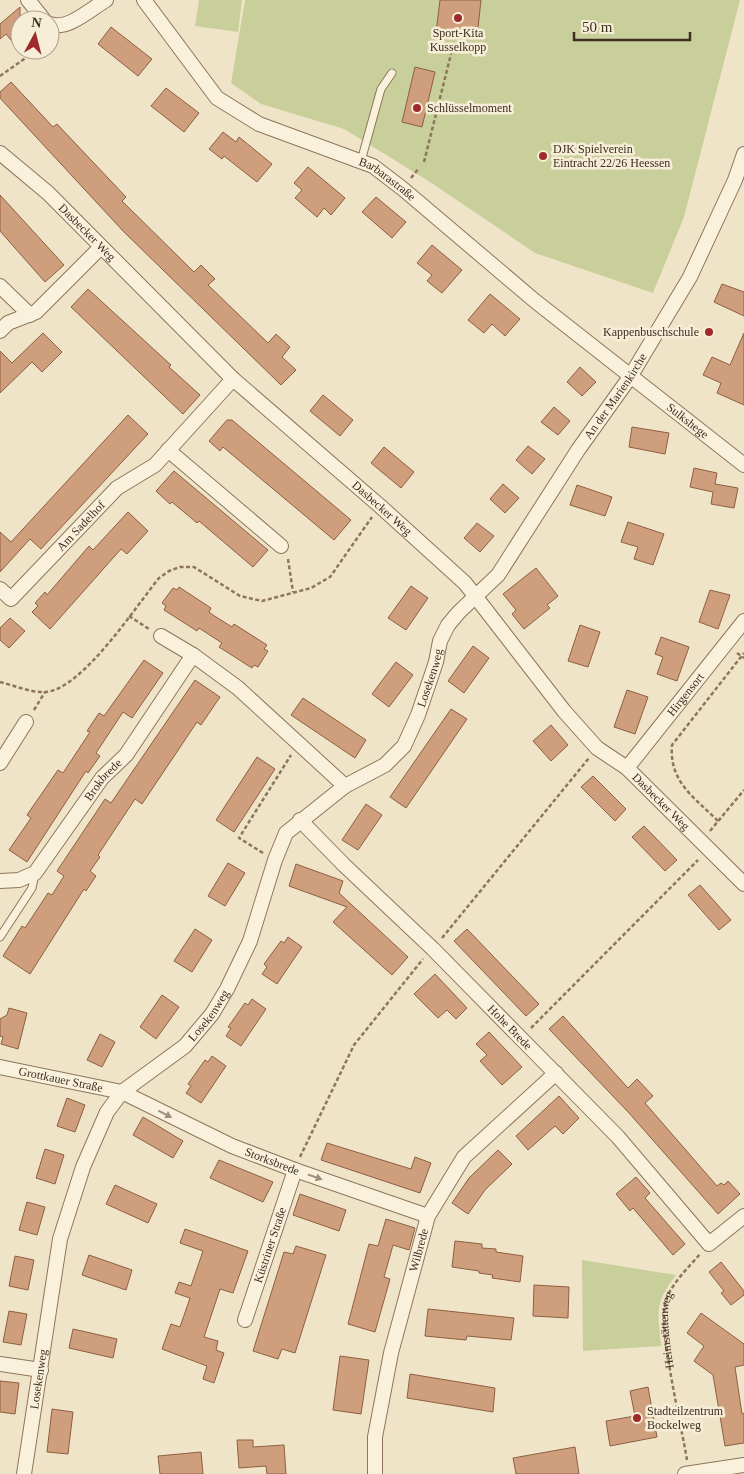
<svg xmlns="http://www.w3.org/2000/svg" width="744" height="1474" font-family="Georgia,serif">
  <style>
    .green { fill: #c9cf9b }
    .building { fill: #cf9f7d; stroke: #8d5f41 }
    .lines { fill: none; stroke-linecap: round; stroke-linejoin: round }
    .lane-casing { stroke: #8d765c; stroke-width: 9 }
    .street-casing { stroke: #8d765c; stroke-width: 16 }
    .path { stroke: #8d765c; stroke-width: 2.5; stroke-dasharray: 4 2.5; stroke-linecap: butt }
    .lane { stroke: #faf1dc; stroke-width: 7 }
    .street { stroke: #faf1dc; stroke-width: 14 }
    .oneway { fill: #9c907e }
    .poi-dot { fill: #9e2a2b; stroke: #f7eed8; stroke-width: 2 }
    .labels { text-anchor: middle; stroke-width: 5; stroke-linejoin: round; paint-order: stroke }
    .poi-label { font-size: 12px; fill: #3d2e20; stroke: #f7eed8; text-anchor: start }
    .street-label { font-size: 12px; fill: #3d2e20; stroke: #f7eed8 }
  </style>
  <rect width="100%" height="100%" fill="#f0e4c8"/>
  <g class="green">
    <polygon points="199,0 242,0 238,32 195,26"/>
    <polygon points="245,0 740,0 684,217 653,293 535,253 430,182 344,129 261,104 231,83"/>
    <path d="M582,1260L676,1275C654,1304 658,1311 661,1346L583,1351Z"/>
  </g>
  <g class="building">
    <polygon points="440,0 481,0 477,37 436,33"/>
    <polygon points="20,7 20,51 6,34 0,39 0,24"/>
    <polygon points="111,27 152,59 138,76 98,44"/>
    <polygon points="415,67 435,72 422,127 402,122"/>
    <polygon points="11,82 53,127 57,124 126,197 122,201 194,272 201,265 215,279 208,285 268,343 276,334 290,347 282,357 296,370 281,385 123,231 0,98 0,92"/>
    <polygon points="166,88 199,113 184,132 151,106"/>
    <polygon points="223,132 236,142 239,137 272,164 257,182 224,156 222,159 209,149"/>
    <polygon points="308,167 345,198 331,215 324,208 317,217 295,198 302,190 294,183"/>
    <polygon points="0,195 64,265 45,282 0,231"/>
    <polygon points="376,197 406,222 392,238 362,212"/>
    <polygon points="432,245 462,270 442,293 427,281 432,275 417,263"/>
    <polygon points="722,284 744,292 744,316 714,302"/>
    <polygon points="88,289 171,365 169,367 200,395 183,414 71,307"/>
    <polygon points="490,294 520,319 505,336 492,324 484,333 468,320"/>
    <polygon points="43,333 62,352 42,372 32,362 0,393 0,351 12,363"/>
    <polygon points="744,333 744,405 717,393 721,383 703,375 712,357 730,365"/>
    <polygon points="580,367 596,382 582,396 567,382"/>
    <polygon points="323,395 353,420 340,436 310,411"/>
    <polygon points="554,407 570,421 558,435 541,422"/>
    <polygon points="128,415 148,434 41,549 30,539 0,572 0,532 11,542"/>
    <polygon points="227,420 232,420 351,520 334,540 223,447 220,451 209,441"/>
    <polygon points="632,427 669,433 665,454 629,447"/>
    <polygon points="528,446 545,459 532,474 516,460"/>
    <polygon points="384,447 414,472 401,488 371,463"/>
    <polygon points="694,468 717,473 715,484 738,488 734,508 711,504 713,492 690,487"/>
    <polygon points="174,471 268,550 253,567 199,521 197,523 172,502 170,504 156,491"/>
    <polygon points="503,484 519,498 505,513 490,499"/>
    <polygon points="577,485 612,497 605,516 570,505"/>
    <polygon points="128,512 148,531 127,554 121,549 50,629 32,612 38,606 35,603 45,592 47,595 89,546 93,550"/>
    <polygon points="628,522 664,534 653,565 634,559 638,547 621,542"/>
    <polygon points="477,523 494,536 480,552 464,538"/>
    <polygon points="536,568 558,596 547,605 550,608 524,629 512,614 516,610 503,594"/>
    <polygon points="411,586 428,598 406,630 388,618"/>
    <polygon points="179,587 211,608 209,612 213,615 232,627 234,624 267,645 264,649 268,651 258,667 254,665 252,668 219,647 222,643 199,628 197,631 164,610 166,606 162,603 173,588 177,590"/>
    <polygon points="710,590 730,595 718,629 699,622"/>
    <polygon points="10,618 25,631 9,648 0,640 0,628"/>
    <polygon points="580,625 600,632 588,667 568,661"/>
    <polygon points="661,637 689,647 677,681 657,674 663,657 655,654"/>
    <polygon points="473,646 489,658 464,693 448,681"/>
    <polygon points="144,660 163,673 132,718 123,712 96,753 100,756 88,773 86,771 27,862 9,850 31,818 27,815 58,770 63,773 90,732 87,731 99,713 104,716"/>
    <polygon points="396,662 413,675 389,707 372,694"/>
    <polygon points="195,680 220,697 201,725 197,722 142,804 135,799 98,855 100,857 90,871 96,876 86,891 84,889 30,974 3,956 22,926 25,928 48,893 52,895 64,876 57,871 105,799 111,803"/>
    <polygon points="627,690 648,697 635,734 614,727"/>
    <polygon points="303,698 366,740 355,758 291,715"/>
    <polygon points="451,709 467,719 406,808 390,797"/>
    <polygon points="551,725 568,745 551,761 533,741"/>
    <polygon points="257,757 275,769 234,832 216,820"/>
    <polygon points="593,776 626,809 615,821 581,787"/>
    <polygon points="366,804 382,815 358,850 342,840"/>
    <polygon points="644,826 677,860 665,871 632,837"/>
    <polygon points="228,863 245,873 225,906 208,896"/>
    <polygon points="296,864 343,881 339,893 408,957 392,975 333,922 347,907 289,886"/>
    <polygon points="700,885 731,920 719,930 688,895"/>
    <polygon points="195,929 212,940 192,972 174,961"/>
    <polygon points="467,929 539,1004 526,1016 454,941"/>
    <polygon points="288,937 302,947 277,984 262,974 267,967 264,964 281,941 284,943"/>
    <polygon points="435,974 467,1008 456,1019 447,1010 438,1018 414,994"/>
    <polygon points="162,995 179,1007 156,1039 140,1027"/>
    <polygon points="252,999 266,1009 241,1046 226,1036 231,1028 228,1027 245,1003 248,1005"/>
    <polygon points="9,1008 27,1013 18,1049 1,1044 3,1037 0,1036 0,1019 7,1015"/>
    <polygon points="563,1016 628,1088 637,1079 653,1096 645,1103 717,1186 721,1183 724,1185 728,1181 740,1194 718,1214 629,1113 549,1029"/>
    <polygon points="489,1032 522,1067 502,1085 480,1061 487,1055 476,1044"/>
    <polygon points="100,1034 115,1042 102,1067 87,1060"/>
    <polygon points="212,1056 226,1066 201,1103 186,1093 191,1086 188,1084 205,1060 208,1062"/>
    <polygon points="559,1096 579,1118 563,1134 555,1126 528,1150 516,1136"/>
    <polygon points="67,1098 85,1105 75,1132 57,1126"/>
    <polygon points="143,1117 183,1141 173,1158 133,1135"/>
    <polygon points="327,1143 411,1169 415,1157 431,1163 420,1193 321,1160"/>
    <polygon points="45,1149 64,1155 55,1184 36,1178"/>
    <polygon points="498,1150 512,1164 485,1190 468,1214 452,1203 469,1178"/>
    <polygon points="219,1160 273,1182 263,1202 210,1178"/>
    <polygon points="636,1177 650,1193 645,1198 685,1244 673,1255 633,1208 630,1211 616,1194"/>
    <polygon points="115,1185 157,1204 148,1223 106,1204"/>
    <polygon points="300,1194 346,1210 339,1231 293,1215"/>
    <polygon points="27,1202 45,1207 37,1235 19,1230"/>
    <polygon points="386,1219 415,1228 409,1250 393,1245 384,1277 390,1279 375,1332 348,1324 369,1244 378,1246"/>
    <polygon points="185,1229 248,1251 233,1293 220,1289 204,1337 218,1341 216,1350 224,1353 214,1383 203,1379 207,1366 162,1349 171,1324 180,1327 190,1298 175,1293 179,1282 191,1286 203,1251 180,1243"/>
    <polygon points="455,1241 482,1244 482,1248 496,1249 496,1252 523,1256 520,1282 492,1278 493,1275 479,1273 479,1271 452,1267"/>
    <polygon points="296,1246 326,1255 295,1353 282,1349 278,1359 253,1351 284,1252 293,1254"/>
    <polygon points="89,1255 132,1270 126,1290 82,1275"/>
    <polygon points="15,1256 34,1260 28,1290 9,1286"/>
    <polygon points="721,1262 744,1291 744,1295 731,1305 721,1293 724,1291 709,1272"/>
    <polygon points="534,1285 569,1287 568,1318 533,1316"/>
    <polygon points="428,1309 514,1318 511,1340 467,1336 466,1340 425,1336"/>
    <polygon points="9,1311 27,1314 21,1345 3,1342"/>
    <polygon points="701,1313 744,1344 744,1365 735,1367 742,1414 744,1413 744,1443 725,1446 713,1375 694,1361 704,1346 687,1333"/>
    <polygon points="73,1329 117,1339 113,1358 69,1348"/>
    <polygon points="340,1356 369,1360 361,1414 333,1410"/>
    <polygon points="410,1374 495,1388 493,1412 407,1398"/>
    <polygon points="0,1381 19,1383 15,1414 0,1412"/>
    <polygon points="648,1387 657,1437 610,1446 606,1421 635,1416 630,1391"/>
    <polygon points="52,1409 73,1412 68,1454 47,1452"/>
    <polygon points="237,1440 253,1440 253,1447 284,1445 286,1474 267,1474 266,1466 239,1468"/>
    <polygon points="575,1447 579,1474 516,1474 513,1458"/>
    <polygon points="201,1452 203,1474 160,1474 158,1456"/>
  </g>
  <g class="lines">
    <defs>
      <g id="lane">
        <polyline points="361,161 381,89 392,73"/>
        <polyline points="0,937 32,888 35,874"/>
      </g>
      <g id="street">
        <polyline points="28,0 44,20"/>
        <path id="s2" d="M144,0L217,98L259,124L373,166L403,189L535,301L744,465"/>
        <path d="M50,24C67,31 91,9 106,0"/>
        <path id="s3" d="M0,153L48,193L233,379L380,506L465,583L564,711L597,748L627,768L744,884"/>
        <polyline points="0,286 30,315"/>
        <polyline points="0,331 8,323 36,312 100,248"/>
        <polyline points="168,450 281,546"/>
        <path id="s4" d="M0,589L11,599L117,488L155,465L233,379"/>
        <polyline points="161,636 193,655"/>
        <polyline points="0,763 26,722"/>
        <path id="s5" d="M627,768L744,621"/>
        <path id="s6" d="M300,820L344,865L433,949L618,1137L709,1244L744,1216"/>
        <path id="s7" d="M0,881L19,880L35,873L102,778L126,755L193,655L238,688L345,786"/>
        <path id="s8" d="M0,1067L122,1092L232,1146L295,1170L428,1216"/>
        <path id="s9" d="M245,1320L295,1170"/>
        <polyline points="0,1364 41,1370"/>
        <path id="s10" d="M24,1474L60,1239L83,1167L107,1112L122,1092L185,1046L212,1014L227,989L250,941L275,860L286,833L345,786L385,765L404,746L418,715L436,662L440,641L448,625L459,612L498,575L578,450L630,377L690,277L735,180L744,154"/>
        <path id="s11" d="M375,1474V1437L391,1353L428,1216L464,1157L556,1073"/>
        <polyline points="685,1474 744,1465"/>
      </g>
    </defs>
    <use href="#lane" class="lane-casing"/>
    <use href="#street" class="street-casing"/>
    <g class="path">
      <polyline points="0,76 37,50"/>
      <polyline points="424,162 453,46"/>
      <polyline points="411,178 419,168"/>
      <polyline points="288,559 293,592"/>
      <polyline points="129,616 149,629"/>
      <polyline points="737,653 744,658"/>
      <path d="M0,682C13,685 31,693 45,692C82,690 136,606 159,578L169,571L180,567H194L240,596L262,601L311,588L330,577L372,517"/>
      <polyline points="34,710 45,692"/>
      <path d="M718,821C694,797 669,782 672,745L744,653"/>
      <polyline points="710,831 744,790"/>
      <polyline points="263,853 239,838 291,755"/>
      <polyline points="442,938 589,758"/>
      <polyline points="531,1028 698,860"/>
      <polyline points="300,1157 354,1045 423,959"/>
      <path id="s1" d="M687,1460C682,1428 657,1325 666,1300C672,1283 689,1267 700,1254"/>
    </g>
    <use href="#lane" class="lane"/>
    <use href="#street" class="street"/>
  </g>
  <defs><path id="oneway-solid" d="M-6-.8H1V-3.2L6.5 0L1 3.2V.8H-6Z" transform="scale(1.25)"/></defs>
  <g class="oneway">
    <use href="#oneway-solid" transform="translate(165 1114) rotate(27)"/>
    <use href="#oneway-solid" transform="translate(315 1177) rotate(19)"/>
  </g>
  <g class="poi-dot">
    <circle cx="458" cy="18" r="5"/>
    <circle cx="417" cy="108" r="5"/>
    <circle cx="543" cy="156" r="5"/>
    <circle cx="709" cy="332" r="5"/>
    <circle cx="637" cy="1418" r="5"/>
  </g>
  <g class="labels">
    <g class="poi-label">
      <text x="458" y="37" text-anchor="middle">Sport-Kita<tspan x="458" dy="14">Kusselkopp</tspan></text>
      <text x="427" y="112">Schlüsselmoment</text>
      <text x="553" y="153">DJK Spielverein<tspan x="553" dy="14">Eintracht 22/26 Heessen</tspan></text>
      <text x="699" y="336" text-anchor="end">Kappenbuschschule</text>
      <text x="647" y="1415">Stadteilzentrum<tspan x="647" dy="14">Bockelweg</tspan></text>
    </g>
    <g class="street-label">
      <text dy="4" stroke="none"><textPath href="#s2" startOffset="312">Barbarastraße</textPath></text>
      <text dy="4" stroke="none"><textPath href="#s3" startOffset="118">Dasbecker Weg</textPath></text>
      <text dy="4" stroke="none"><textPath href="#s10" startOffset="1276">An der Marienkirche</textPath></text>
      <text dy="4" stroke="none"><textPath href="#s2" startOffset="698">Sulkshege</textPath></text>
      <text dy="4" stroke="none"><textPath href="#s3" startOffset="522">Dasbecker Weg</textPath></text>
      <text dy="4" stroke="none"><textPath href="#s4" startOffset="116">Am Sadelhof</textPath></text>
      <text dy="4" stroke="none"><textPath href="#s10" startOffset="935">Losekenweg</textPath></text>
      <text dy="4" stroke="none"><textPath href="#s5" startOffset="94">Hirgensort</textPath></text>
      <text dy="4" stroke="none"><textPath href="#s7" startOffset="152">Brokbrede</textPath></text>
      <text dy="4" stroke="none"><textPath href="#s3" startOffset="929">Dasbecker Weg</textPath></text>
      <text dy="4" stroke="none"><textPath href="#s10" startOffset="515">Losekenweg</textPath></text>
      <text dy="4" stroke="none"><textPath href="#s6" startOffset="295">Hohe Brede</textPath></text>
      <text dy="4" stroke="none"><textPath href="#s8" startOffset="62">Grottkauer Straße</textPath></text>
      <text dy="4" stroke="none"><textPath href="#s8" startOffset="290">Storksbrede</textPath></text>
      <text dy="4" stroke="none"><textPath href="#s9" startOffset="79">Küstriner Straße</textPath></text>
      <text dy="4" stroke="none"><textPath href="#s11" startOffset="229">Wilbrede</textPath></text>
      <text dy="4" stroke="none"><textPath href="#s1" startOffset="132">Heimstättenweg</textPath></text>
      <text dy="4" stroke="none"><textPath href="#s10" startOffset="96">Losekenweg</textPath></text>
    </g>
  </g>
  <g transform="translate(35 35) rotate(7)"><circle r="24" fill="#f7eed8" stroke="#ada18e"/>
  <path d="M0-4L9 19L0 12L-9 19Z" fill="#9e2a2b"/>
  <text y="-8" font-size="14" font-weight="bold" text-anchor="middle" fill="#3d2e20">N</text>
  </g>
  <path d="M574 32v8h116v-8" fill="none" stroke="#3d2e20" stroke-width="2.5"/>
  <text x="582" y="32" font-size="15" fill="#3d2e20" stroke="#f7eed8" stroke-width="4" paint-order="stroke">50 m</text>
</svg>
